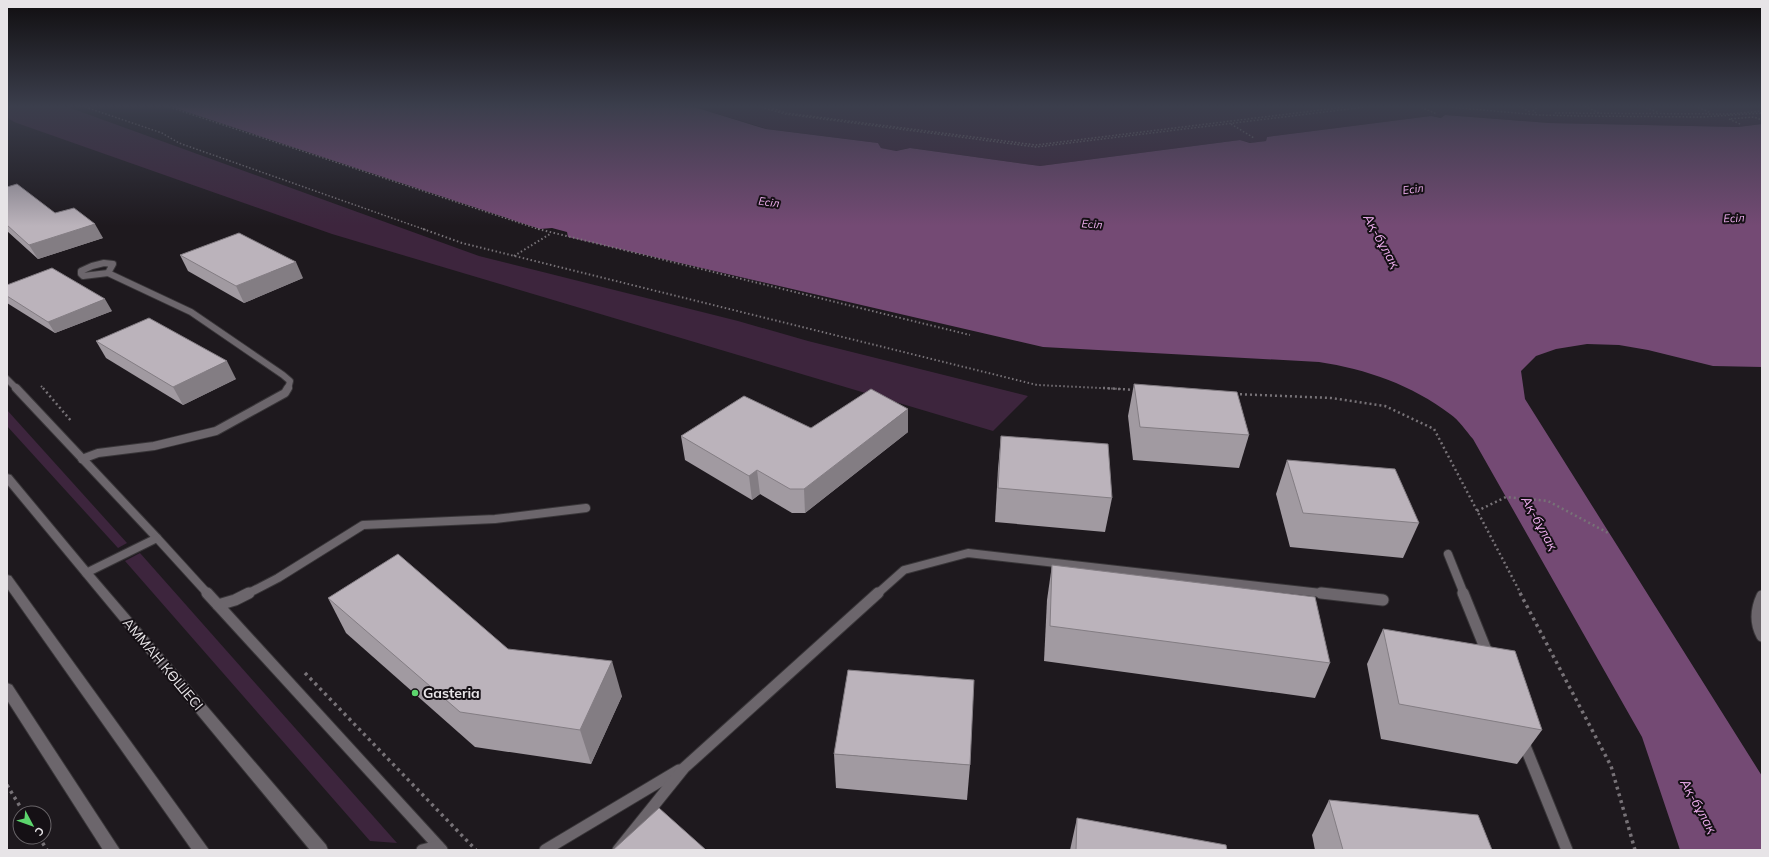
<svg xmlns="http://www.w3.org/2000/svg" width="1769" height="857" font-family="Mulish,sans-serif">
  <style>
    .green { fill: #3d253d }
    .water { fill: #744a74 }
    .lines { fill: none; stroke-linecap: round; stroke-linejoin: round }
    .lane-far2-casing { stroke: #393639; stroke-width: 8 }
    .lane-far1-casing { stroke: #393639; stroke-width: 10 }
    .lane-casing { stroke: #393639; stroke-width: 13 }
    .street-casing { stroke: #393639; stroke-width: 2 }
    .secondary-casing { stroke: #393639; stroke-width: 2 }
    .path-far3 { stroke: #777277; stroke-width: 1.5; stroke-dasharray: 1.5 2; stroke-linecap: butt }
    .path-far2 { stroke: #777277; stroke-width: 2; stroke-dasharray: 1.5 2.5; stroke-linecap: butt }
    .path-far1 { stroke: #777277; stroke-width: 2.5; stroke-dasharray: 2 3; stroke-linecap: butt }
    .path { stroke: #777277; stroke-width: 3.5; stroke-dasharray: 3 4; stroke-linecap: butt }
    .lane-far2 { stroke: #6c666c; stroke-width: 6 }
    .lane-far1 { stroke: #6c666c; stroke-width: 8 }
    .lane { stroke: #6c666c; stroke-width: 11 }
    .street { fill: #6c666c; fill-rule: evenodd }
    .secondary { fill: #6c666c; fill-rule: evenodd }
    .wall { fill: #a19aa1 }
    .shaded-wall { fill: #837d83 }
    .building { fill: #bbb3bb; stroke: #837d83 }
    .poi-dot { fill: #5cd56d; stroke: #151015; stroke-width: 1.5 }
    .labels { text-anchor: middle; stroke-width: 4; stroke-linejoin: round; paint-order: stroke }
    .far-water-label { font-size: 11px; font-style: italic; fill: #f0aff0; stroke: #151015 }
    .water-label { font-size: 13px; font-style: italic; fill: #f0aff0; stroke: #151015 }
    .near-street-label { font-size: 14px; fill: #e7e4e7; stroke: #151015 }
    .near-poi-label { font-size: 14px; font-weight: bold; fill: #e7e4e7; stroke: #151015; text-anchor: start }
  </style>
  <rect width="100%" height="100%" fill="#1e191e"/>
  <g class="green">
    <polygon points="7,106 65,106 479,256 738,321 808,341 1028,396 993,431 332,234 14,122 7,117"/>
    <polygon points="691,106 1762,106 1762,124 1738,127 1549,123 1445,115 1442,118 1431,116 1267,137 1266,141 1251,143 1240,140 1040,166 910,148 895,151 881,148 878,143 767,129"/>
    <polygon points="7,410 127,543 118,548 7,426"/>
    <polygon points="140,553 397,843 370,841 125,561"/>
  </g>
  <path class="water" d="M169,106H691L766,129L878,143L881,148L896,151L910,148L1040,166L1240,140L1250,143L1266,141L1267,137L1431,116L1441,118L1445,115L1549,123L1738,127L1762,124V367L1713,366L1648,350L1619,345L1587,344L1556,349L1536,356L1521,371L1525,399L1762,776V850H1680L1642,737L1473,439C1466,431 1459,420 1450,414C1412,385 1366,369 1319,362L1043,347L568,237L567,232L552,228L540,229Z"/>
  <g class="lines">
    <defs>
      <g id="lane-far2">
        <polygon points="104,263 113,264 108,273 83,276 81,274 81,271 92,266"/>
        <polyline points="108,273 191,312 283,375 290,381 288,389"/>
        <polyline points="7,379 17,389"/>
      </g>
      <g id="lane-far1">
        <polyline points="16,388 157,538"/>
        <polyline points="82,459 98,453 154,446 216,431 285,393 288,388"/>
        <polyline points="1448,554 1464,594"/>
        <polyline points="86,573 157,538 208,594"/>
        <polyline points="247,594 278,578 363,525 495,519 586,508"/>
        <polyline points="877,594 904,570 968,553 1330,594"/>
      </g>
      <g id="lane">
        <polyline points="207,593 442,850"/>
        <polyline points="1321,593 1383,600"/>
        <polyline points="1463,593 1488,655"/>
        <path d="M1762,596C1756,609 1755,623 1762,636"/>
        <polyline points="218,605 235,600 249,593"/>
        <polyline points="1523,741 1567,850"/>
        <polyline points="422,850 438,846"/>
        <polyline points="545,850 679,770"/>
        <polyline points="618,850 684,768 878,593"/>
      </g>
      <polygon id="street" points="7,683 12,685 120,850 103,850 7,700"/>
      <g id="secondary">
        <polygon points="7,474 11,475 90,570 326,845 328,850 310,850 7,484"/>
        <polygon points="7,575 11,576 209,850 192,850 7,588"/>
      </g>
    </defs>
    <use href="#lane-far2" class="lane-far2-casing"/>
    <use href="#lane-far1" class="lane-far1-casing"/>
    <use href="#lane" class="lane-casing"/>
    <use href="#street" class="street-casing"/>
    <use href="#secondary" class="secondary-casing"/>
    <g class="path-far3">
      <polyline points="82,106 162,133 179,143 426,230"/>
      <polyline points="166,106 541,230"/>
      <polyline points="758,106 785,114 1036,147 1374,106"/>
      <polyline points="766,106 786,113 1036,145 1353,106"/>
      <polyline points="1418,106 1437,114"/>
      <polyline points="1438,106 1539,115 1581,116 1702,117 1762,113"/>
      <polyline points="1519,106 1530,112"/>
      <polyline points="1585,106 1599,113"/>
      <polyline points="1643,106 1659,113"/>
      <polyline points="1695,106 1711,113"/>
      <polyline points="1536,113 1533,111 1539,106"/>
      <polyline points="1555,113 1729,114 1762,111"/>
      <polyline points="1231,124 1254,138"/>
      <polyline points="1740,124 1729,119 1754,117 1762,120"/>
    </g>
    <g class="path-far2">
      <polyline points="423,229 462,243 1037,385 1123,389"/>
      <polyline points="538,229 970,335"/>
      <polyline points="514,256 550,234"/>
      <polyline points="41,386 44,389"/>
    </g>
    <g class="path-far1">
      <polyline points="43,388 72,422"/>
      <polyline points="1103,388 1136,390"/>
      <polyline points="1235,394 1331,398 1385,406 1434,429 1521,594"/>
      <polyline points="1477,511 1506,497 1548,501 1610,534"/>
    </g>
    <g class="path">
      <polyline points="1520,593 1611,766 1635,850"/>
      <polyline points="305,673 476,850"/>
      <polyline points="7,785 24,813"/>
      <polyline points="39,837 47,850"/>
    </g>
    <use href="#lane-far2" class="lane-far2"/>
    <use href="#lane-far1" class="lane-far1"/>
    <use href="#lane" class="lane"/>
    <use href="#street" class="street"/>
    <use href="#secondary" class="secondary"/>
  </g>
  <g class="wall">
    <polygon points="7,187 55,213 103,238 38,259 7,231"/>
    <polygon points="180,255 303,278 244,303 188,271"/>
    <polygon points="7,285 112,311 55,333 7,303"/>
    <polygon points="96,341 236,379 183,405 106,358"/>
    <polygon points="1134,384 1249,435 1239,468 1133,460 1128,416"/>
    <polygon points="811,428 908,432 805,513 792,513 760,494 752,500 685,460 681,436"/>
    <polygon points="1001,436 1112,498 1105,532 995,522 998,469"/>
    <polygon points="1287,460 1419,523 1403,558 1290,547 1276,494"/>
    <polygon points="1052,565 1330,663 1315,698 1044,661 1047,600"/>
    <polygon points="328,598 508,649 622,696 591,764 475,747 346,633"/>
    <polygon points="1383,629 1542,730 1517,764 1381,739 1367,664"/>
    <polygon points="834,754 970,765 967,800 836,788"/>
    <polygon points="1329,800 1492,850 1315,850 1312,835"/>
    <polygon points="1077,818 1227,850 1070,850"/>
  </g>
  <g class="shaded-wall">
    <polygon points="95,224 103,238 38,259 29,245"/>
    <polygon points="296,262 303,278 244,303 236,286"/>
    <polygon points="105,299 112,311 55,333 48,322"/>
    <polygon points="227,361 236,379 183,405 173,387"/>
    <polygon points="908,409 908,432 805,513 804,489"/>
    <polygon points="757,470 760,494 752,500 749,476"/>
    <polygon points="612,661 622,696 591,764 580,730"/>
  </g>
  <g class="building">
    <polygon points="17,184 55,213 74,208 95,224 29,245 7,225 7,187"/>
    <polygon points="239,233 296,262 236,286 180,255"/>
    <polygon points="52,268 105,299 48,322 7,296 7,285"/>
    <polygon points="149,318 227,361 173,387 96,341"/>
    <polygon points="1134,384 1237,392 1249,435 1140,427"/>
    <polygon points="871,389 908,409 804,489 790,489 757,470 749,476 681,436 744,396 811,428"/>
    <polygon points="1001,436 1108,444 1112,498 998,488"/>
    <polygon points="1287,460 1395,469 1419,523 1303,513"/>
    <polygon points="398,554 508,649 612,661 580,730 460,712 328,598"/>
    <polygon points="1052,565 1315,597 1330,663 1050,626"/>
    <polygon points="1383,629 1515,651 1542,730 1399,704"/>
    <polygon points="848,670 974,680 970,765 834,754"/>
    <polygon points="1329,800 1478,815 1492,850 1343,850"/>
    <polygon points="659,808 706,850 613,850"/>
    <polygon points="1077,818 1226,845 1227,850 1076,850"/>
  </g>
  <linearGradient id="sky" x2="0" y2="1"><stop stop-color="#100e10"/><stop offset="0.47" stop-color="#3b3e4c"/><stop offset="1" stop-color="#3b3e4c" stop-opacity="0"/></linearGradient>
  <rect width="1769" height="226" fill="url(#sky)"/>
  <circle class="poi-dot" cx="415" cy="693" r="4"/>
  <g class="labels">
    <g class="far-water-label">
      <text transform="translate(1413 189) rotate(-7)" y="4">Есіл</text>
      <text transform="translate(769 202) rotate(8)" y="4">Есіл</text>
      <text transform="translate(1734 218) rotate(-2)" y="4">Есіл</text>
      <text transform="translate(1092 224) rotate(4)" y="4">Есіл</text>
    </g>
    <g class="water-label">
      <text transform="translate(1382 241) rotate(61)" y="5">Ақ-бұлақ</text>
      <text transform="translate(1540 523) rotate(61)" y="5">Ақ-бұлақ</text>
      <text transform="translate(1699 806) rotate(61)" y="5">Ақ-бұлақ</text>
    </g>
    <g class="near-street-label">
      <text transform="translate(163 664) rotate(50)" y="5">АММАН КӨШЕСІ</text>
    </g>
    <g class="near-poi-label">
      <text x="423" y="698">Gasteria</text>
    </g>
  </g>
  <rect width="1769" height="857" fill="none" stroke="#e7e4e7" stroke-width="16"/>
  <g transform="translate(32 825) rotate(131)"><circle r="19" fill="#151015" stroke="#696569"/>
  <path d="M0-3L7 15L0 10L-7 15Z" fill="#5cd56d"/>
  <text y="-6" font-size="11" font-weight="bold" text-anchor="middle" fill="#e7e4e7">С</text>
  </g>
</svg>
